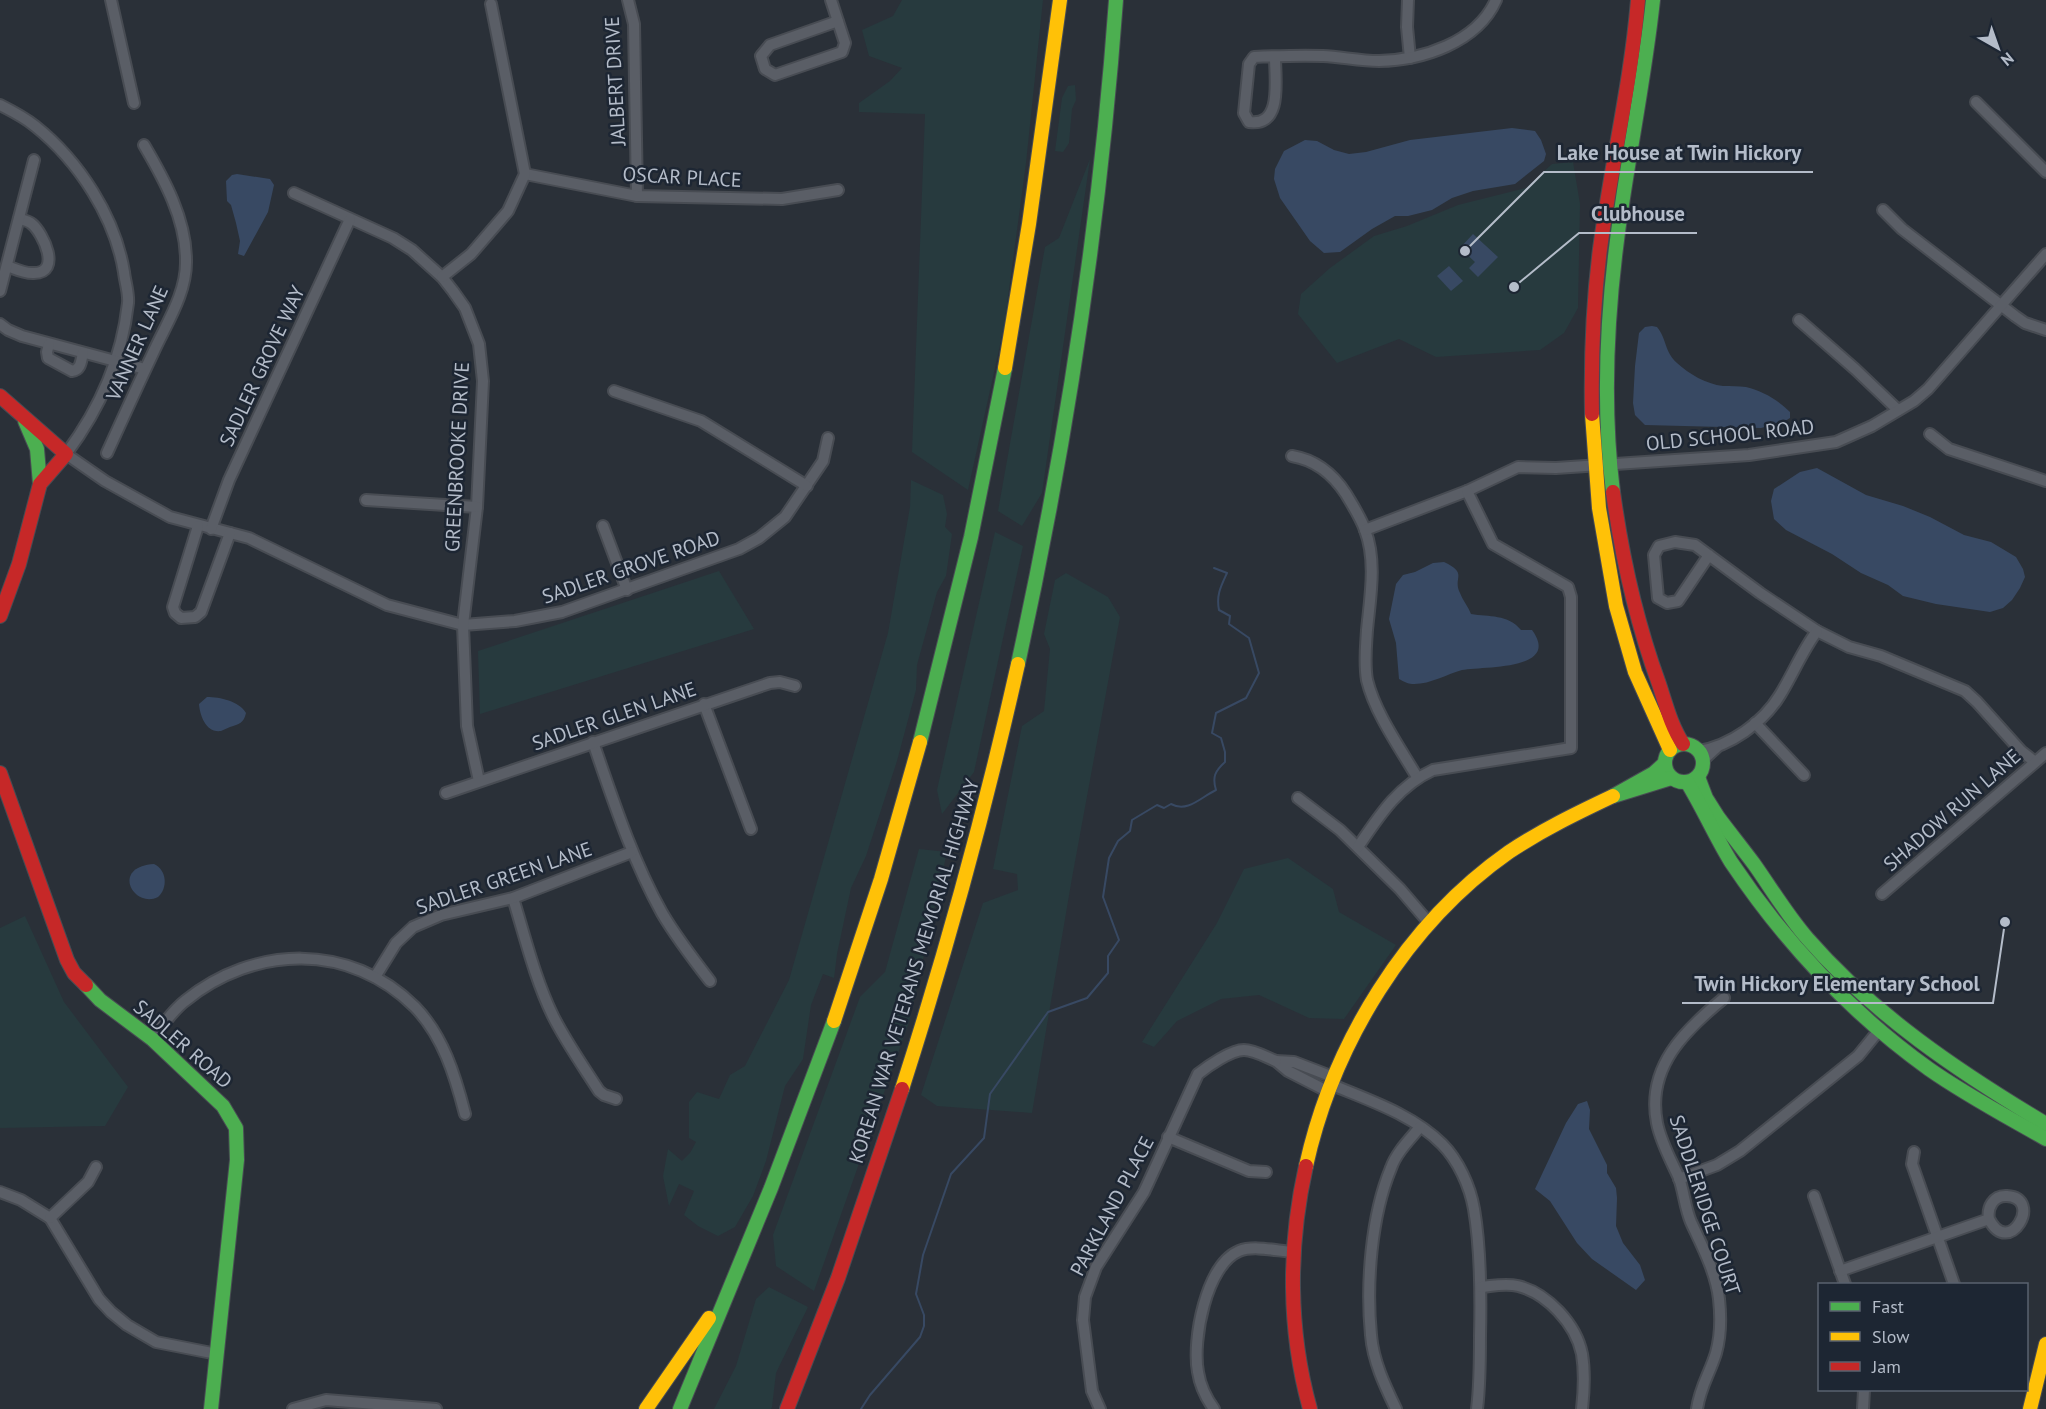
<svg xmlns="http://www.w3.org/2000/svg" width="2046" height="1409" font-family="'PT Sans',sans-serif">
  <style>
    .green { fill: #273a3e }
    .water { fill: #384963 }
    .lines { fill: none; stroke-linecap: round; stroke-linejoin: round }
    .stream { stroke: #384963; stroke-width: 2 }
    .street-casing { stroke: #484c53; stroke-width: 14 }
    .fast-casing { stroke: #484c53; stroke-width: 16 }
    .slow-casing { stroke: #484c53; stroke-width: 16 }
    .jam-casing { stroke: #484c53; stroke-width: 16 }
    .street { stroke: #5a5e66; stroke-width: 10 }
    .fast { stroke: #4caf50; stroke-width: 14 }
    .slow { stroke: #ffc107; stroke-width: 14 }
    .jam { stroke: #c62828; stroke-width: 14 }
    .labels { text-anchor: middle; stroke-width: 5; stroke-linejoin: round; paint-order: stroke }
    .street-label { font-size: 20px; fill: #b4bcc9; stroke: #1d2633 }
    .leader { fill: none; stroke: #b4bcc9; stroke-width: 2 }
    .callout-dot { fill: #b4bcc9; stroke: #1d2633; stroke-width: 2 }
    .callout-label { font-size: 21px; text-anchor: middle; font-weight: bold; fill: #b4bcc9; stroke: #1d2633; stroke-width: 5; stroke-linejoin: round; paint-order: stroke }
  </style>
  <rect width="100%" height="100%" fill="#2a3038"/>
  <g class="green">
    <polygon points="902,0 1043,0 1026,163 1004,327 968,490 912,452 925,114 859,112 859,103 890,81 902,68 869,56 862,30 893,16"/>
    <polygon points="1075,85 1076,100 1072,109 1069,143 1063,152 1055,151 1062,98 1068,86"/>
    <polygon points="1090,159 1042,493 1022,526 998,511 1045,247 1059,238"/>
    <polygon points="1573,162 1580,204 1578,308 1564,333 1540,350 1436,357 1399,339 1337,363 1298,314 1301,294 1330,268 1374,236 1407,226 1458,205 1526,188 1552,164"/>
    <polygon points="911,480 943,495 947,514 945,527 952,534 946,576 937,592 917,665 916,690 897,761 866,856 851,888 837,954 834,978 823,974 811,1005 803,1059 785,1086 766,1161 753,1196 735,1227 718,1236 698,1226 684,1215 694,1191 679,1184 669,1206 663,1176 668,1149 682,1161 690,1153 696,1142 689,1138 689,1102 697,1092 719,1099 730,1075 745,1066 789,980 888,633 910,507"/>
    <polygon points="995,532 1023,546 974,772 942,814 937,790"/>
    <polygon points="719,571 754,629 480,714 478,651"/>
    <polygon points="1066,573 1108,597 1120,617 1072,878 1032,1113 937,1106 921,1095 983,903 1018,890 1017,874 993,869 1022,726 1044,711 1050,649 1044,634 1055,580"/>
    <polygon points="919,849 947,852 909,1022 814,1291 776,1266 773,1235 860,997 885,972"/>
    <polygon points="1288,858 1333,889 1339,912 1396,945 1344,1019 1309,1018 1259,995 1221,999 1177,1021 1154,1047 1142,1042 1217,923 1244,869"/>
    <polygon points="25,916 64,1002 128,1087 105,1126 0,1128 0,928"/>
    <polygon points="769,1287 808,1307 776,1373 772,1407 771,1409 714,1409 736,1366 756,1299"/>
  </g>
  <g class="water">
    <polygon points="1512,128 1535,131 1541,140 1546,154 1544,161 1515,184 1473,191 1452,198 1432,210 1408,216 1395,216 1372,229 1340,252 1324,253 1310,241 1280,198 1274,179 1275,169 1284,151 1305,140 1317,141 1334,150 1349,154 1366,152 1410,140"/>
    <polygon points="237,174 270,179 274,185 268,212 244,256 238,254 240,241 236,223 231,205 227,201 226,181 232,175"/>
    <polygon points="1473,234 1498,257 1478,277 1469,268 1475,262 1460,248"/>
    <polygon points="1449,266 1463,281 1451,291 1437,276"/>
    <path d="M1652,326L1657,327C1667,339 1664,351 1677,363C1689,374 1706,384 1723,386C1731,386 1738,386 1746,387C1763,391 1778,400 1790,412V418L1785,421L1761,428L1645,425L1635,415L1633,403L1635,366L1639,333L1645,327Z"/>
    <polygon points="1817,468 1866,495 1903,506 1930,517 1964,535 1991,542 2016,557 2023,569 2025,577 2020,588 2012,600 2003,608 1990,612 1936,604 1903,596 1888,585 1861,573 1832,554 1786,530 1774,519 1771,501 1774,489 1800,472"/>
    <path d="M1444,562C1469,574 1452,577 1460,593C1463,601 1468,606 1471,614C1489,617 1508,614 1521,630H1532C1562,671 1482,666 1462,670C1447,674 1429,685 1412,684C1408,684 1403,681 1399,679L1396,643L1389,619L1396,584L1403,575L1415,572L1433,563Z"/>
    <path d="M207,697C220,697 239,701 246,713C244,723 239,724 230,727C227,728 224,730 221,731C206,733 200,716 199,704Z"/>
    <path d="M154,864C167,870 168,888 158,897C134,909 110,867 154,864Z"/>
    <polygon points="1587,1101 1590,1110 1589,1129 1607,1165 1607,1173 1616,1188 1617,1198 1616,1226 1623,1243 1640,1265 1645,1280 1636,1290 1592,1259 1577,1243 1550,1201 1535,1189 1566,1123 1578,1104"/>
  </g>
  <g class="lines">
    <path class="stream" d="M861,1409L870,1395L920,1337L924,1326V1315L916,1294L923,1255L951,1174L984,1138L990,1094L1048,1012L1087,998L1108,973V956L1119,940L1103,897L1109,858L1118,841L1130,831L1132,820L1157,805L1164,808L1171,804C1188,813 1201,797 1216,790C1212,777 1215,771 1225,762V752L1221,738L1212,733L1216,713L1246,698L1259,673L1249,638L1229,624L1230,616L1219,610C1216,595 1221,586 1227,573L1214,568"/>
    <defs>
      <g id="street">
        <polyline points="111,0 134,103"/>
        <polyline points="628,0 634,24 637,196"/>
        <polyline points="831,0 845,43 842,52 775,75 765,69 761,56 770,45 838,21"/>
        <polyline points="1408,0 1407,27 1410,58"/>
        <path d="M1275,57C1275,80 1283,127 1249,122L1244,113L1249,64L1254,57C1277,56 1300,55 1323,56C1342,57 1360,61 1379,61C1422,60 1477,43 1496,0"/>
        <polyline points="1976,102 2046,172"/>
        <path d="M0,105C12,111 25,118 35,126C79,161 115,217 124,272C125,282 129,293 128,303C122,358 99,410 66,454L105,481L170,517L249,538L387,605L463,625L515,621L562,612L739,549L759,538L785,517L823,461L828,438"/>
        <polyline points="525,174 637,196 782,199 838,190"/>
        <polyline points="294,193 393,238 412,250 442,277 453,291 465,308 479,344 483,381 477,507 463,625 467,726 479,781"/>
        <polyline points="1883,210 1902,229 2015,316 2025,323 2046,330"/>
        <path d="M7,266C15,269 26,274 34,273C62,273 43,233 32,224C29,221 24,220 19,219"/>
        <polyline points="442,277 471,254 508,211 525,174 491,4"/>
        <polyline points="0,291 34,160"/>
        <polyline points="1799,320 1855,369 1898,410"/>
        <polyline points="0,324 8,330 22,336 145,369"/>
        <path d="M49,344L47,352L48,358L72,371C81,370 81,361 83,353"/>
        <polyline points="614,391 701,421 807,486"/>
        <polyline points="1930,434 1949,449 2046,481"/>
        <path d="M107,453C122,420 137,387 153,353C166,324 187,293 186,260C186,219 164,179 144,145"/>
        <path d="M1292,456C1316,460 1333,474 1346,494C1353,506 1361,518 1365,530C1377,561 1370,598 1367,630C1366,647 1364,663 1367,680C1375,713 1400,748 1417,777"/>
        <polyline points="366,500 477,507"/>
        <polyline points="198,526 173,607 175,613 181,618 195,617 201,612 230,533"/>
        <polyline points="603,526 627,590"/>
        <polyline points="211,529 229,480 350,219"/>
        <polyline points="1365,530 1467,491 1518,467 1556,468 1749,455 1836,442 1872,426 1914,401 1928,389 2046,254"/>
        <polyline points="1709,555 1678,601 1667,603 1658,598 1654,555 1659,546 1675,542 1695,545 1760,593 1817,631 1849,647 1881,656 1965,691 1977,702 2021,751 2035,762"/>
        <polyline points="704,704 751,829"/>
        <polyline points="1755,723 1804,775"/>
        <path d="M593,742C613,800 632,859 662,913C676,937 693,959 710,981"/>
        <path d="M1699,751C1730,746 1763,723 1780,695C1793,674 1802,651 1817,631"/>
        <polyline points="1703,760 1717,747"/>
        <polyline points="446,793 770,683 780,682 795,686"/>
        <polyline points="1298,798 1340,830 1400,889 1430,924"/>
        <path d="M1358,847C1379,816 1398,786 1433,770L1571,748V597L1568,587L1493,544L1467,491"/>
        <polyline points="1882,894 2046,753"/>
        <path d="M513,898C525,937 535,979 553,1016C566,1042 583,1066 599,1091L604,1095L616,1099"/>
        <polyline points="375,977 396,943 413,927 441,915 513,898 632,852"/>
        <path d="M152,1039C162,1026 172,1011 185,1001C254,945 350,942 415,1007C443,1036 455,1075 465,1114"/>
        <path d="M1330,1084C1368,1100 1412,1114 1442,1144C1458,1160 1470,1186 1474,1209C1481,1250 1481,1294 1480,1336C1480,1360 1480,1385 1477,1409"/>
        <polyline points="1327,1091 1288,1071 1276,1061 1294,1062 1333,1077"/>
        <polyline points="1168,1137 1249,1171 1266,1172"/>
        <polyline points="1914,1152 1912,1164 1954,1284"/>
        <polyline points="1679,1179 1717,1165 1740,1151 1858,1056 1880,1029"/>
        <polyline points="0,1192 21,1200 50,1218 99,1299 111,1312 127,1325 156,1342 217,1354"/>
        <polyline points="1814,1196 1845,1284"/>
        <polyline points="50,1218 88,1182 96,1167"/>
        <path d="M1840,1271L1989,1219C2009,1259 2044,1198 2007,1196C1993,1195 1987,1208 1989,1219"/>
        <path d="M1481,1287C1493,1286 1505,1283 1518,1286C1547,1293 1576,1324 1582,1354C1585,1372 1584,1391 1582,1409"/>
        <polyline points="293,1409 326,1400 436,1409"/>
        <path d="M1100,1409L1092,1391L1083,1320L1085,1297L1096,1267L1144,1192L1198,1074C1208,1066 1231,1050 1244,1050C1254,1050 1266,1057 1276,1061"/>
        <path d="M1214,1409C1206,1398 1200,1385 1198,1372C1192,1340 1206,1265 1239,1251C1254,1245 1277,1251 1293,1252"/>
        <path d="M1396,1409C1385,1386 1373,1361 1371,1335C1366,1284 1371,1216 1391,1168C1396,1153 1410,1139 1420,1127"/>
        <path d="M1697,1409C1700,1387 1710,1373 1716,1353C1721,1335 1721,1317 1719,1299C1716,1272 1702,1246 1691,1222C1685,1208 1684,1192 1679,1178C1671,1160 1661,1143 1657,1123C1646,1067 1685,1030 1724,998"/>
        <polyline points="1863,1409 1864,1390"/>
      </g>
      <g id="fast">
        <polyline points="25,421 37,449 40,484"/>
        <path d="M1613,492C1601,395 1608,293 1623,198C1633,132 1646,66 1653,0"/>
        <path d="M1018,664C1066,445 1100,223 1116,0"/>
        <polyline points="920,742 971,537 1005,368"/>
        <circle cx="1684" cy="763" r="19"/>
        <polyline points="1665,763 1654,773 1613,796 1671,778"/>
        <path d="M1698,777L1706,798L1718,817C1730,833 1742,848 1754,864C1771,888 1787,915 1807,938C1874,1015 1959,1072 2046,1124"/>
        <path d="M1687,782C1703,808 1715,836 1731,862C1784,941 1851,1013 1929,1069C1966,1095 2006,1116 2046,1139"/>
        <polyline points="86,985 100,1000 152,1039 223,1106 236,1128 237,1160 211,1409"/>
        <polyline points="680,1409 771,1188 834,1021"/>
      </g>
      <g id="slow">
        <polyline points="1005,368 1029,224 1060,0"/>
        <polyline points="1592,414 1599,508 1616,606 1635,672 1670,750"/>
        <polyline points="834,1021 881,879 920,742"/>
        <path d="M902,1089C947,949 986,807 1018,664"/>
        <path d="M1306,1166C1333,1044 1406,924 1509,852C1542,830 1577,813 1613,796"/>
        <polyline points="646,1409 709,1318"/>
        <polyline points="2030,1409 2046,1344"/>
      </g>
      <g id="jam">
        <polyline points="0,396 66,454 40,484 19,564 0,616"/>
        <path d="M1592,414C1591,359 1593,304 1600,249C1611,166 1631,84 1638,0"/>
        <path d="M1613,492C1622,558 1636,621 1659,684C1666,705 1671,726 1683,744"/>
        <polyline points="0,773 67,960 74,973 86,985"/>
        <path d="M1306,1166C1288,1246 1288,1330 1310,1409"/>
        <polyline points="787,1409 838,1278 902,1089"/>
      </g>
    </defs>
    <use href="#street" class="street-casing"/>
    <use href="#fast" class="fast-casing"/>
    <use href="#slow" class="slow-casing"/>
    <use href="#jam" class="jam-casing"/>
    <use href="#street" class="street"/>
    <use href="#fast" class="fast"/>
    <use href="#slow" class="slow"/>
    <use href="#jam" class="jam"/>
  </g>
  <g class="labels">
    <g class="street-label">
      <text transform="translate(615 81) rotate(-93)" y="7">JALBERT DRIVE</text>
      <text transform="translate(682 177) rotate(3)" y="7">OSCAR PLACE</text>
      <text transform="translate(137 343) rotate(-66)" y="7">VANNER LANE</text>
      <text transform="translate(262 366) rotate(-65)" y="7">SADLER GROVE WAY</text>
      <text transform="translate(1730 435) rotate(-6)" y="7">OLD SCHOOL ROAD</text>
      <text transform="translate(457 457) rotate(-87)" y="7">GREENBROOKE DRIVE</text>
      <text transform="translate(631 567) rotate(-19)" y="7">SADLER GROVE ROAD</text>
      <text transform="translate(614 716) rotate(-19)" y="7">SADLER GLEN LANE</text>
      <text transform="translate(1952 810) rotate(-41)" y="7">SHADOW RUN LANE</text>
      <text transform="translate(504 878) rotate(-19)" y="7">SADLER GREEN LANE</text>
      <text transform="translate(914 971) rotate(-73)" y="7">KOREAN WAR VETERANS MEMORIAL HIGHWAY</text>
      <text transform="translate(183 1044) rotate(41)" y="7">SADLER ROAD</text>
      <text transform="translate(1705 1205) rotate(72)" y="7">SADDLERIDGE COURT</text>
      <text transform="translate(1112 1206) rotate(-62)" y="7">PARKLAND PLACE</text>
    </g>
  </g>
  <path class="leader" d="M1465 251L1544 172H1813M1514 287L1579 233H1697M2005 922L1993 1003H1682"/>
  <g class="callout-dot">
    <circle cx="1465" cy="251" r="6"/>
    <circle cx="1514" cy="287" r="6"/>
    <circle cx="2005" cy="922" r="6"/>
  </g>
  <g class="callout-label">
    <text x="1679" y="160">Lake House at Twin Hickory</text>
    <text x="1638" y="221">Clubhouse</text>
    <text x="1837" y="991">Twin Hickory Elementary School</text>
  </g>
  <rect x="1818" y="1283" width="210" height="108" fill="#1d2633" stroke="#59626f" stroke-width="1.5"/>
  <rect x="1830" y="1302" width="30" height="9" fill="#4caf50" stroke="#59626f" stroke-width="1.5"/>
  <text x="1872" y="1313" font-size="18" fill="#b4bcc9">Fast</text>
  <rect x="1830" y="1332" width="30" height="9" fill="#ffc107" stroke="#59626f" stroke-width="1.5"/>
  <text x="1872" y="1343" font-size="18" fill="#b4bcc9">Slow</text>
  <rect x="1830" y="1362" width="30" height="9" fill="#c62828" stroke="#59626f" stroke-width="1.5"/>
  <text x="1872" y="1373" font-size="18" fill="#b4bcc9">Jam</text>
  <g transform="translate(1998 48) rotate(140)" stroke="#1d2633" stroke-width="4.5" paint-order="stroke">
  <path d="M0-4.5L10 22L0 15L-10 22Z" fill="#b4bcc9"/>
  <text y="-9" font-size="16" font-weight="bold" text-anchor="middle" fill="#b4bcc9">N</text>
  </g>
</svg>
